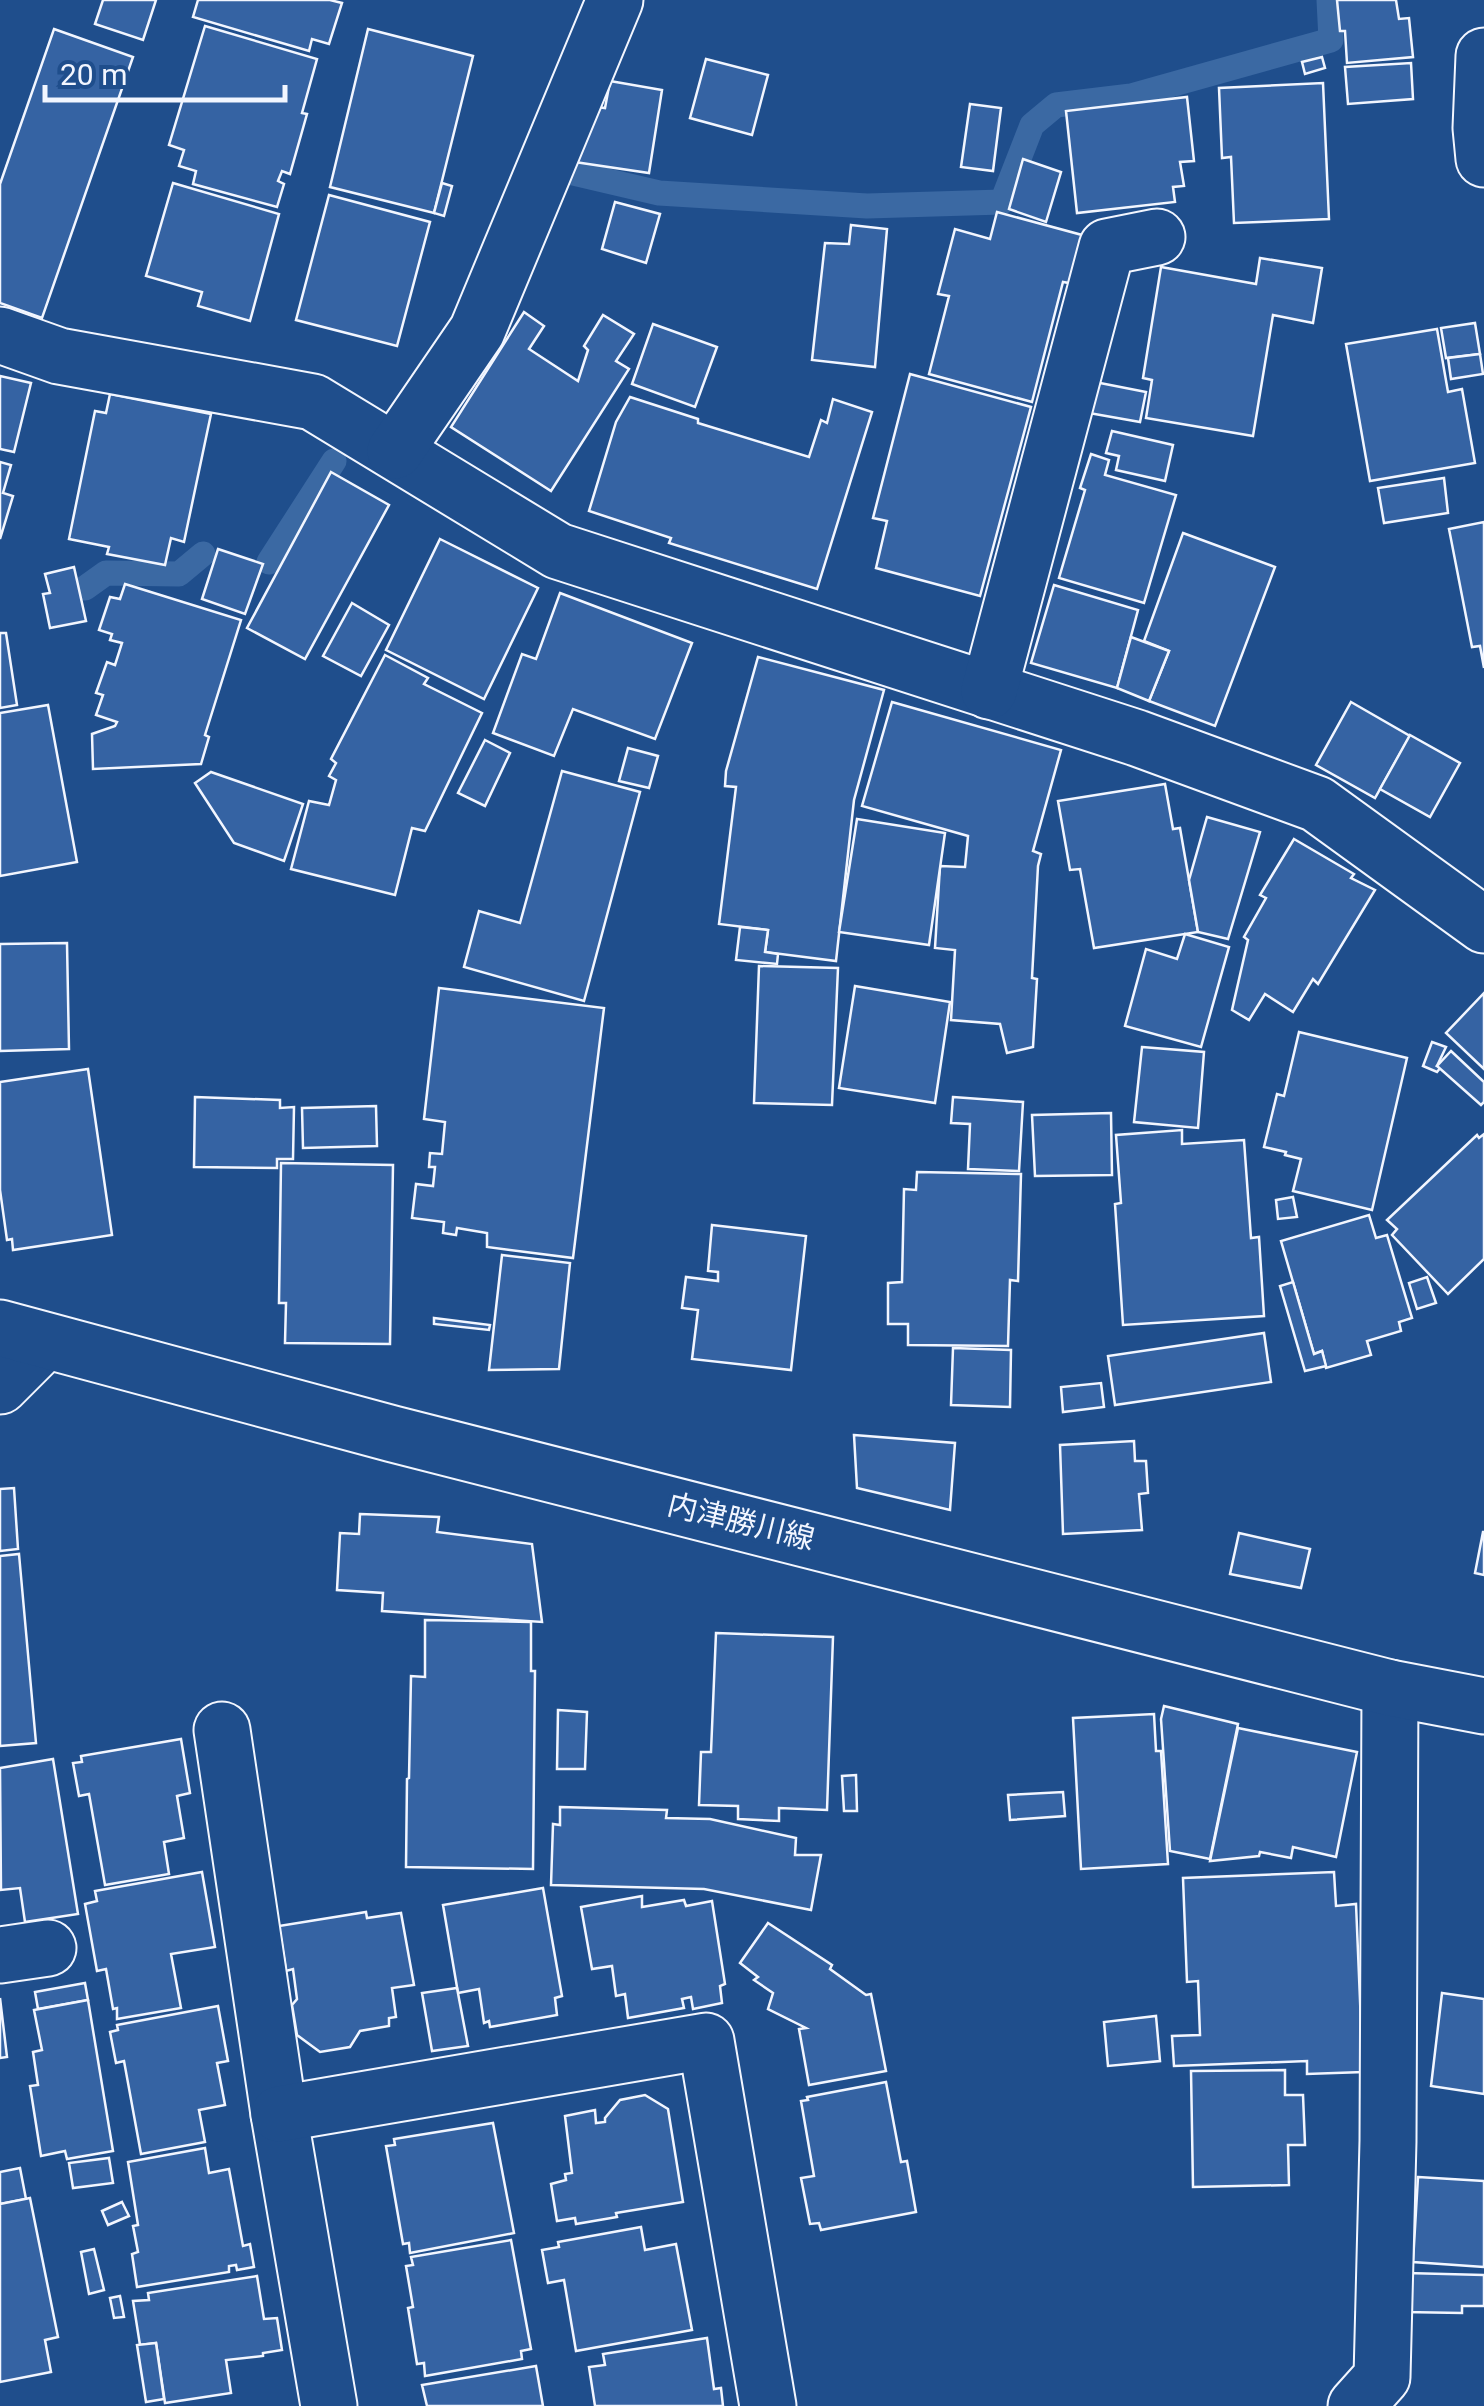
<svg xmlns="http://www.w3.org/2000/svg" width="1484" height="2406" font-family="Roboto,'Noto Sans JP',sans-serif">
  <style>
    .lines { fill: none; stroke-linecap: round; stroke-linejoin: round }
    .stream { stroke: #3b69a3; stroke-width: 25 }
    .building { fill: #3563a3; stroke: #f2f6ff; stroke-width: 2.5 }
    .minor-casing { stroke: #f2f6ff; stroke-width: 59 }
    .secondary-casing { stroke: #f2f6ff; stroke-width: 59 }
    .minor { stroke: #1f4e8c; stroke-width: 55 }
    .secondary { stroke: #1f4e8c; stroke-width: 55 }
    .labels { text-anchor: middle; stroke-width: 8; stroke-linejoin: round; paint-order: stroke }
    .street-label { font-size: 30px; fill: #f2f6ff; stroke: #1f4e8c }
  </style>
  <rect width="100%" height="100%" fill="#1f4e8c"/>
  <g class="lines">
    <g class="stream">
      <polyline points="565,171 659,193 867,206 1002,202 1032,125 1056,105 1131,96 1331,40 1329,0"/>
      <polyline points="269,562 334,461"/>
      <polyline points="85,588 106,573 179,574 203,554"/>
    </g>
  </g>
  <g class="building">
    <polygon points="103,0 156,0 143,40 95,24"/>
    <polygon points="198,0 330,0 342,3 329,44 312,39 309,51 193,17"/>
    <polygon points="1337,0 1396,0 1399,19 1409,18 1413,57 1347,63 1345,31 1340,31"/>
    <polygon points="205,26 317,59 302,113 307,114 290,174 282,171 278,181 284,184 277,207 193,184 196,171 179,166 184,150 169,145"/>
    <polygon points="54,29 133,57 42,318 0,303 0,184"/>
    <polygon points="368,29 473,56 434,213 330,187"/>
    <polygon points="1322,57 1325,68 1305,74 1302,62"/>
    <polygon points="706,59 768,75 752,135 690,118"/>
    <polygon points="1411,63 1413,99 1348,104 1345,67"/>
    <polygon points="610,81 662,90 649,173 568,161 590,106 605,108"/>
    <polygon points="1323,83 1329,219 1234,223 1231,157 1222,158 1219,88"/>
    <polygon points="1187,97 1194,161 1180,162 1184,186 1173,187 1175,202 1077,213 1066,111"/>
    <polygon points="970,104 1001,108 993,171 961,167"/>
    <polygon points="1023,159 1061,172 1046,222 1009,209"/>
    <polygon points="173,183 279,214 250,321 198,306 202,292 146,276"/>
    <polygon points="442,183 452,186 444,216 434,213"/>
    <polygon points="329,195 430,222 397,346 296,320"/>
    <polygon points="615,202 660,214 646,263 602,249"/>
    <polygon points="997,212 1082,235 1069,283 1063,282 1032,402 929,374 949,296 938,294 955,229 990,239"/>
    <polygon points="851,225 887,229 875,367 812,360 825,243 849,244"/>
    <polygon points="1260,258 1322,268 1313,323 1273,315 1253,436 1146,418 1152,380 1143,378 1161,267 1256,284"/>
    <polygon points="524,312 544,326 529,349 578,381 588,350 584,346 603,315 634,334 616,361 629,369 551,491 451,427"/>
    <polygon points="1475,323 1480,354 1446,358 1441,328"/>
    <polygon points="653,324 717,347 695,407 632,384"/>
    <polygon points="1437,329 1448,392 1462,389 1475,463 1370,481 1346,344"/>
    <polygon points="1480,354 1483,374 1451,379 1448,358"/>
    <polygon points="910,374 1031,407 980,596 876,568 887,521 873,518"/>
    <polygon points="0,376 31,383 14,452 0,449"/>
    <polygon points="1095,382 1146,392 1140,422 1089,413"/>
    <polygon points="110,394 211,414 184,542 171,538 165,565 107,554 109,547 69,539 95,411 106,413"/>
    <polygon points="630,397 698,419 698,423 809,457 821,420 827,423 833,399 872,412 817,589 669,543 671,538 589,511 616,422"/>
    <polygon points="1112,431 1173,445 1165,481 1116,470 1119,456 1106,453"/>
    <polygon points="1091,454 1109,460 1105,475 1176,495 1144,603 1059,578 1085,490 1080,488"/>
    <polygon points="0,462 11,465 3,493 13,496 0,539"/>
    <polygon points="331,472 389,505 305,659 247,628"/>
    <polygon points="1444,478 1448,513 1384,523 1378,488"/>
    <polygon points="1484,522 1484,668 1480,646 1472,647 1449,529"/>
    <polygon points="1183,533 1275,567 1215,726 1149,701 1169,651 1144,641"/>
    <polygon points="440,539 538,588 484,699 386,650"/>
    <polygon points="218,549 263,564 245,614 202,599"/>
    <polygon points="74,567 86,621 50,628 43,594 50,593 45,574"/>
    <polygon points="125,584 241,620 205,735 209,737 201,764 93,769 92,734 115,726 117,722 96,715 103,695 96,693 107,662 115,665 122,643 110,640 112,634 99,630 110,597 120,599"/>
    <polygon points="1054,585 1138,610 1117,688 1031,663"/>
    <polygon points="560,593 692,643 655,739 573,709 554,756 493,733 522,654 536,659"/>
    <polygon points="352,603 389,625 361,676 323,656"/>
    <polygon points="0,633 6,633 17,705 0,708"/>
    <polygon points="1131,637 1169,651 1149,701 1117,688"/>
    <polygon points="385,655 428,678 424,684 482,713 425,831 412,828 395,895 291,869 309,801 329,805 336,780 329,776 336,763 331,759"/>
    <polygon points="758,657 884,690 854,800 836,961 765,952 768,930 719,924 736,787 725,786 726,771"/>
    <polygon points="892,702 1061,750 1033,851 1041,854 1038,866 1032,978 1037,979 1033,1047 1007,1053 1000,1024 951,1020 955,950 935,948 940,866 965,867 968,836 862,806"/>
    <polygon points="1351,702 1410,736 1375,798 1316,765"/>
    <polygon points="48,705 77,862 0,876 0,713"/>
    <polygon points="1410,735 1460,763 1430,817 1380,789"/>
    <polygon points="485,740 510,753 485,806 458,793"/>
    <polygon points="628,748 658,756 649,788 619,781"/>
    <polygon points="562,771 640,792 584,1001 464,967 479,911 520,923"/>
    <polygon points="211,772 303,804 284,861 234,843 195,783"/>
    <polygon points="1165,784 1173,829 1180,828 1198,932 1094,948 1080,869 1070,870 1058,801"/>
    <polygon points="1207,817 1260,832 1228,939 1198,932 1189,880"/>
    <polygon points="857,819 945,833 929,945 839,932"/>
    <polygon points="1294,839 1354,874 1351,878 1375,890 1318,984 1313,979 1293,1012 1265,994 1249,1020 1232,1010 1248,940 1244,937 1266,898 1260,895"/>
    <polygon points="740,927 768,930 765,952 778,954 777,964 736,960"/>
    <polygon points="1185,934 1229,947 1201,1047 1125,1026 1146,949 1177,959"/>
    <polygon points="67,943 69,1049 0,1051 0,944"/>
    <polygon points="759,966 838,968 832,1105 754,1103"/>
    <polygon points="855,986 950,1002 935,1103 839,1088"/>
    <polygon points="439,988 604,1008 573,1258 487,1247 487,1233 457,1228 456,1235 443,1233 444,1222 412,1218 416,1184 433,1186 435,1167 429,1167 430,1153 442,1154 445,1122 424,1119"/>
    <polygon points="1484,993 1484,1069 1446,1033"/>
    <polygon points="1299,1032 1407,1058 1372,1210 1293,1191 1301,1159 1285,1155 1286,1152 1264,1147 1277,1094 1284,1096"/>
    <polygon points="1432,1042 1446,1047 1437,1066 1441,1067 1437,1072 1423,1066"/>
    <polygon points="1142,1047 1204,1052 1198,1128 1134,1122"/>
    <polygon points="1451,1051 1484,1082 1484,1102 1481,1105 1437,1066"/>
    <polygon points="88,1069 112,1235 13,1250 12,1239 7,1240 0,1190 0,1082"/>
    <polygon points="195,1097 280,1100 280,1108 294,1107 293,1159 277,1159 277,1168 194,1167"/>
    <polygon points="953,1097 1023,1102 1019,1171 968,1169 970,1124 951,1123"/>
    <polygon points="376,1106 377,1146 303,1148 302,1108"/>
    <polygon points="1111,1113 1112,1175 1035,1176 1032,1115"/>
    <polygon points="1182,1130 1182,1144 1244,1140 1251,1238 1259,1237 1264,1316 1123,1325 1115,1204 1121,1203 1116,1135"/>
    <polygon points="1484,1134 1484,1259 1448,1294 1392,1235 1397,1229 1387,1220 1477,1135 1479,1138"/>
    <polygon points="281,1163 393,1165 390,1344 285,1343 286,1303 279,1303"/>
    <polygon points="917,1172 1021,1174 1018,1281 1010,1280 1008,1346 908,1345 908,1324 888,1324 888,1283 902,1282 904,1189 916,1190"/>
    <polygon points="1293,1197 1297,1217 1278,1219 1276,1200"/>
    <polygon points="1369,1215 1376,1238 1387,1235 1412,1318 1399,1322 1401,1331 1367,1341 1371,1355 1326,1368 1322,1351 1314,1354 1281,1241"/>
    <polygon points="712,1225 806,1236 791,1370 692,1359 698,1310 682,1308 686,1277 718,1281 718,1272 708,1271"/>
    <polygon points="502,1255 570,1263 559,1369 489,1370"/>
    <polygon points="1427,1277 1436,1303 1417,1309 1409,1283"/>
    <polygon points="1293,1282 1314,1354 1322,1351 1326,1366 1305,1371 1280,1286"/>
    <polygon points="434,1318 490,1325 489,1330 434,1324"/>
    <polygon points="1264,1333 1271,1382 1115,1405 1108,1356"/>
    <polygon points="953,1348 1011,1350 1010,1407 951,1405"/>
    <polygon points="1101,1383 1104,1407 1063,1412 1061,1387"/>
    <polygon points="854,1435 955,1443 950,1510 857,1488"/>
    <polygon points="1134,1441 1135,1461 1146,1461 1148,1493 1139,1494 1142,1530 1063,1534 1060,1445"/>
    <polygon points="14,1488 18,1549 0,1551 0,1489"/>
    <polygon points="360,1514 439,1517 437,1532 532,1544 542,1622 382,1611 383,1593 337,1590 340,1533 359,1534"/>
    <polygon points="1483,1532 1484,1532 1484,1575 1475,1573"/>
    <polygon points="1239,1533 1310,1549 1301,1588 1230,1574"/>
    <polygon points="19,1554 36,1743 0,1746 0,1556"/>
    <polygon points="425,1620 531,1622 531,1671 535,1671 533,1869 406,1867 407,1779 409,1778 411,1676 425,1677"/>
    <polygon points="716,1633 833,1637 827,1810 779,1808 779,1821 738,1819 738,1806 699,1805 701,1752 711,1752"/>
    <polygon points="1164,1706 1238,1724 1210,1859 1170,1851 1161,1719"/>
    <polygon points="558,1710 587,1712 585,1769 557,1769"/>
    <polygon points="1154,1714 1156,1751 1161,1751 1168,1864 1081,1869 1073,1718"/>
    <polygon points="1238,1728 1357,1752 1336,1857 1293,1847 1291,1858 1260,1852 1259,1856 1210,1861"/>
    <polygon points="181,1739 190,1793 177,1796 184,1838 164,1842 169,1874 105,1885 89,1794 79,1796 73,1763 82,1762 81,1756"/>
    <polygon points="53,1759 78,1914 25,1922 20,1888 1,1890 0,1768"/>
    <polygon points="856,1775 857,1811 844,1811 842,1776"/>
    <polygon points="1063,1792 1065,1816 1010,1820 1008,1795"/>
    <polygon points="560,1807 667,1810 666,1818 710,1819 796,1838 795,1855 821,1855 811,1910 704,1889 551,1885 553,1824 560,1825"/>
    <polygon points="202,1872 215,1947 171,1954 181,2008 117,2019 117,2008 113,2009 106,1969 97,1971 85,1904 97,1901 95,1891"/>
    <polygon points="1334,1872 1336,1906 1356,1904 1363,2072 1307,2074 1307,2061 1174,2066 1172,2036 1200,2035 1198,1981 1187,1982 1183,1878"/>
    <polygon points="543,1888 562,1996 555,1998 557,2015 490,2027 489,2021 484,2023 479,1989 458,1993 443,1905"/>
    <polygon points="642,1896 642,1907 684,1900 686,1906 712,1901 725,1984 720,1986 722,2003 693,2009 691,1997 682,1999 684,2008 628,2018 625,1994 616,1996 612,1966 592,1969 581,1907"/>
    <polygon points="366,1912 367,1918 401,1913 414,1985 392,1988 396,2017 389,2018 389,2026 360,2031 350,2047 320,2052 297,2035 292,2005 297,1999 293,1969 286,1971 279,1926"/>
    <polygon points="768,1923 832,1965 830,1969 866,1995 871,1994 886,2071 809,2085 799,2029 806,2028 768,2009 773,1993 754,1980 758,1977 740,1963"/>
    <polygon points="85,1983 88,2000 38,2009 35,1992"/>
    <polygon points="457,1988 468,2046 432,2051 422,1993"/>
    <polygon points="1442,1993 1484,1999 1484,2094 1431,2086"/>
    <polygon points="0,1998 7,2057 0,2058"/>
    <polygon points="88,2000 113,2151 67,2159 65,2151 41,2156 30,2086 38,2085 33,2052 42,2050 34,2010"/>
    <polygon points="218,2006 228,2061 217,2063 225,2105 199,2110 205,2142 141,2154 124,2061 116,2063 110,2032 118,2030 117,2025"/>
    <polygon points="1156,2016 1160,2061 1108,2066 1104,2022"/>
    <polygon points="1285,2070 1285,2095 1303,2095 1305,2145 1288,2145 1289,2185 1193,2187 1191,2071"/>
    <polygon points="886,2082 901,2162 907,2161 916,2212 821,2230 819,2223 810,2224 801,2178 814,2176 801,2101 808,2100 807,2097"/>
    <polygon points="645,2095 668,2109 683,2202 616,2213 617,2217 576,2224 575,2218 557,2221 551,2184 566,2180 565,2174 572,2173 565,2116 595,2110 596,2123 605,2122 605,2118 620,2100"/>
    <polygon points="493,2123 514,2233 410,2253 409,2243 403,2244 386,2146 395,2145 394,2139"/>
    <polygon points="205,2148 209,2173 229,2169 243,2246 250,2244 254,2267 237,2270 236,2265 229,2266 229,2272 137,2287 132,2254 138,2252 133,2226 138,2225 128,2162"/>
    <polygon points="109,2158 113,2183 73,2188 69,2163"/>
    <polygon points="20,2168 26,2199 0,2204 0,2172"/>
    <polygon points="1418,2177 1484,2181 1484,2267 1413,2262"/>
    <polygon points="30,2198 58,2337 45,2340 51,2372 0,2382 0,2204"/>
    <polygon points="122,2202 129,2216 108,2225 102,2211"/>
    <polygon points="641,2227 645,2250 676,2244 692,2330 576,2351 564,2280 548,2283 542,2250 559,2247 558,2242"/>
    <polygon points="511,2240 531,2349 521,2351 522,2359 425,2376 424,2363 417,2364 408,2308 413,2307 406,2266 413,2265 411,2257"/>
    <polygon points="94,2249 104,2290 89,2294 81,2252"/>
    <polygon points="1406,2273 1484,2275 1484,2306 1462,2306 1462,2313 1404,2312"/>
    <polygon points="257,2276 264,2319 277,2318 282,2350 263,2353 263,2356 226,2360 231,2393 165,2403 156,2343 140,2345 133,2301 149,2300 148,2293"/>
    <polygon points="120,2296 124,2317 114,2318 110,2298"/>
    <polygon points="707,2338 714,2389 721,2388 723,2406 595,2406 589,2367 605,2365 603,2354"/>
    <polygon points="156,2343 164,2399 146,2402 137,2345"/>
    <polygon points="536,2366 543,2406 427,2406 422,2385"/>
  </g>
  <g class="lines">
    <defs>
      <g id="minor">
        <polyline points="1484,56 1481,128 1484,159"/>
        <polyline points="0,335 59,356 313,402 558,551 1137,738 1317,804 1484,925"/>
        <polyline points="395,451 477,331 615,0"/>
        <polyline points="989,691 1107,247 1157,237"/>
        <polyline points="0,1386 45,1341"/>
        <polyline points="222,1730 279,2114 329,2406"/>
        <polyline points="0,1955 48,1948"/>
        <polyline points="279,2114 706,2041 768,2406"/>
        <polyline points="1356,2406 1382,2377 1388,2141 1390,1688"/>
      </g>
      <polyline id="secondary" points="0,1328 393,1434 1390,1688 1484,1706"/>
    </defs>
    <use href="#minor" class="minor-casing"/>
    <use href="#secondary" class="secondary-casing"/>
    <use href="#minor" class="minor"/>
    <use href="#secondary" class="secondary"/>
  </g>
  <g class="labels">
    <g class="street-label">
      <text transform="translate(741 1522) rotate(14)" y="10">内津勝川線</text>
    </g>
  </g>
  <path d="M45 85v15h240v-15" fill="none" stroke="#f2f6ff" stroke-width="5"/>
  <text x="60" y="85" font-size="30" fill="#f2f6ff" stroke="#1f4e8c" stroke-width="8" paint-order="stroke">20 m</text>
</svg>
